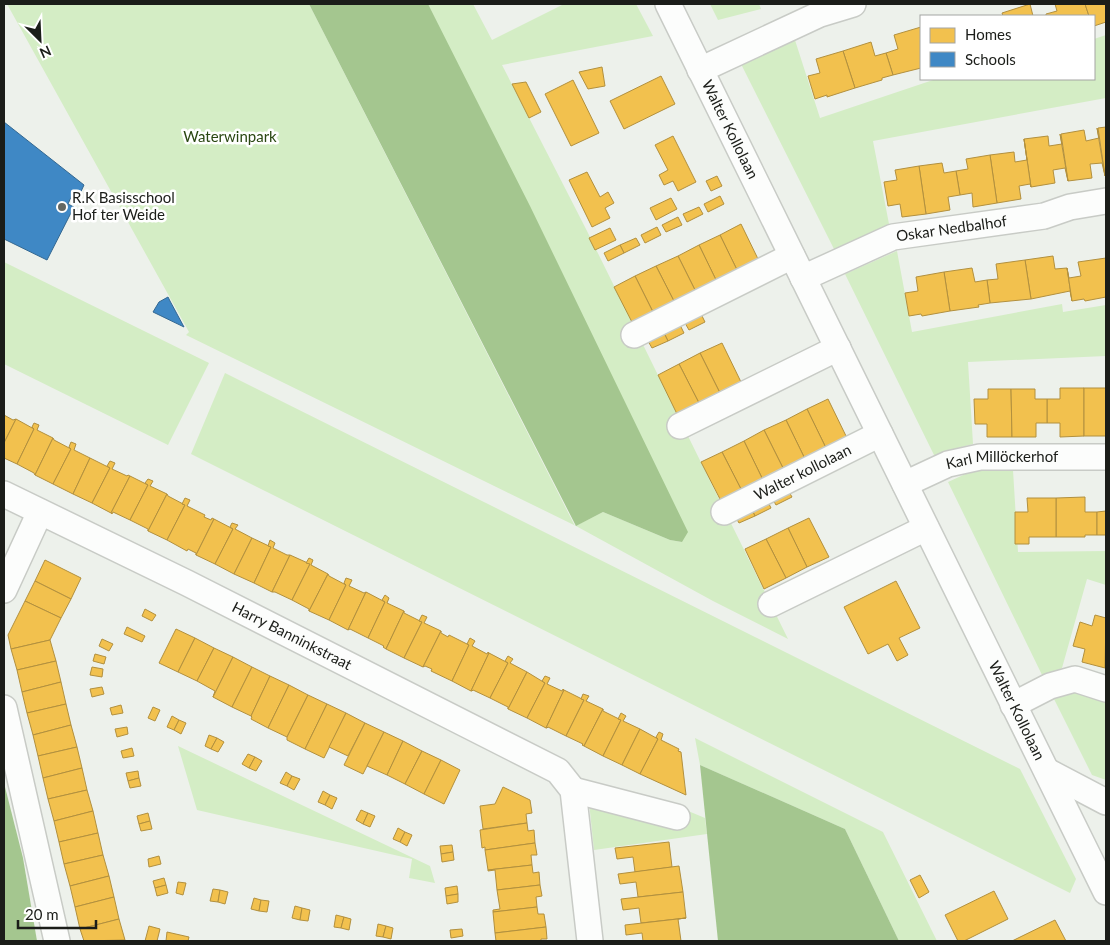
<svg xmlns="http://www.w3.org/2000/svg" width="1110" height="945" font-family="Lato,sans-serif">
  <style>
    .green { fill: #d4edc5 }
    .water { fill: #a4c68f }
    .homes { fill: #f2c14e; stroke: #b2903e }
    .schools { fill: #3f88c5; stroke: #346891 }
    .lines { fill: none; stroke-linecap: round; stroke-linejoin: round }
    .minor-casing { stroke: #c8cbc6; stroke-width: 28 }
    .minor { stroke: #fcfdfc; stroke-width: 25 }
    .poi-dot { fill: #646762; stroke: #fff; stroke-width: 2 }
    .labels { text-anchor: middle; stroke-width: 5; stroke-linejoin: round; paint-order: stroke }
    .street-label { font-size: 15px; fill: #1b1d19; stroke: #fff }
    .park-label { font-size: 15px; fill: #2a4712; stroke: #fff }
    .poi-label { font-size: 15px; fill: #1b1d19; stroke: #fff; text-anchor: start }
  </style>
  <rect width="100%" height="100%" fill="#edf1eb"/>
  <g class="green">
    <polygon points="7,4 309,4 575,526 603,512 670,540 682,542 427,4 473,4 492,40 564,4 636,4 653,36 502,65 587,231 788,639 713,601 576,526 186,335 189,332"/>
    <polygon points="710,4 759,4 761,9 718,20"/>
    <polygon points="1106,35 1106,98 873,141 889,224 835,251 741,64 794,37 820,118 936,79 1094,79 1094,39"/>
    <polygon points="897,251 912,332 1062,304 1063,312 1106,305 1106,356 968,362 973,444 950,450 935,457 845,274"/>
    <polygon points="4,262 209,363 168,445 4,364"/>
    <polygon points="225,373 1020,769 1076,879 1070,893 191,454"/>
    <polygon points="1013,470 1018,552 1106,551 1106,585 1087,579 1062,668 1043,677 948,482 972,471"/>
    <polygon points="1074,691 1106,703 1106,780 1092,775 1054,699"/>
    <polygon points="695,738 883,832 937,941 899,941 845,829 700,765"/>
    <polygon points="178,746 430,866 435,883 409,878 412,859 197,810"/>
    <polygon points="657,798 705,818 707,834 594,850 589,802 648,816"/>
  </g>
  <g class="water">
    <polygon points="309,4 428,4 530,206 688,532 682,542 670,540 603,512 576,526"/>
    <polygon points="700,765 845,829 899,941 718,941"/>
    <polygon points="4,783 23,858 37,941 4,941"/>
  </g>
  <g class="homes">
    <polygon points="1030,4 1033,16 1003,16 1002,13"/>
    <polygon points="1055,4 1085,4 1089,16 1046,16 1046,14 1057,11"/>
    <polygon points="1085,4 1106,4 1106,22 1094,26 1094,16 1089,16"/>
    <polygon points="921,27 921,68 893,75 886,53 898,49 894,35"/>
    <polygon points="871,42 875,56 886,53 893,75 882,78 882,80 855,88 843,51"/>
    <polygon points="843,51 855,88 827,97 827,95 815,99 808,76 820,73 816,59"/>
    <polygon points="602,67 605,86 588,89 579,72"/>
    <polygon points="661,76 675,104 624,129 610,101"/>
    <polygon points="573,80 599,133 571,146 545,94"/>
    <polygon points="526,82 541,112 529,118 512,84"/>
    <polygon points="1106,127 1106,176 1105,176 1098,128"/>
    <polygon points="1097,128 1105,176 1102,163 1090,164 1092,178 1068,181 1061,134 1084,130 1086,141 1099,138"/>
    <polygon points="1060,134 1068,181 1065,168 1053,170 1055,183 1031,187 1024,139 1048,136 1049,146 1062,144"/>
    <polygon points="673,136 696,182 678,191 673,181 664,185 659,175 668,170 655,145"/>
    <polygon points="1024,139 1031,187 1030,184 1019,186 1021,199 997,203 990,155 1014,152 1015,162 1027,160"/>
    <polygon points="990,155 997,203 973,207 972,193 960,195 956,171 968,169 966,159"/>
    <polygon points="942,163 944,173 956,171 960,195 948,197 950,210 926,214 919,166"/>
    <polygon points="919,166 926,214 902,217 900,204 888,206 884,182 897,180 895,170"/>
    <polygon points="587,172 600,197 608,192 614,203 605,208 610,218 592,227 569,180"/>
    <polygon points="717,176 722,186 711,191 706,181"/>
    <polygon points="720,196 724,204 708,212 704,204"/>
    <polygon points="671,198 677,209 656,220 650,208"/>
    <polygon points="699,207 703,214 687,222 683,214"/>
    <polygon points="678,217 682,225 666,232 662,225"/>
    <polygon points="741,224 760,263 739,274 720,235"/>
    <polygon points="657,227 661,235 645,243 641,235"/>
    <polygon points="610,228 616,240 595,250 589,238"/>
    <polygon points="720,235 739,274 718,284 699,245"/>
    <polygon points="636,238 640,245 624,253 620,245"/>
    <polygon points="620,245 624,253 608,261 604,253"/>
    <polygon points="699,245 718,284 697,294 678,256"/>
    <polygon points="678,256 697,294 676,305 656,266"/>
    <polygon points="1053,256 1055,269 1067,268 1072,301 1070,291 1031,299 1025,260"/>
    <polygon points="1106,258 1106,297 1085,301 1084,299 1072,301 1067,268 1069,278 1081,276 1078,262"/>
    <polygon points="1025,260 1031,299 990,303 987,280 998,279 996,264"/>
    <polygon points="656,266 676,305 655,316 635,276"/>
    <polygon points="972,268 975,282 987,280 990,303 978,305 979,307 950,311 944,272"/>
    <polygon points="944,272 950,311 922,316 921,314 909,316 905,293 918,291 916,277"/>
    <polygon points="635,276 655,316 634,326 614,287"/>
    <polygon points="701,314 705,322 689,330 685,323"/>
    <polygon points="680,325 684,333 668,341 664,333"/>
    <polygon points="664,333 668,341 652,348 648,341"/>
    <polygon points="722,343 741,382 720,393 700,353"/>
    <polygon points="700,353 720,393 699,403 679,364"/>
    <polygon points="679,364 699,403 677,414 658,375"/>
    <polygon points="1060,388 1084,388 1084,436 1060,437 1060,423 1047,423 1047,399 1060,399"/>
    <rect x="1084" y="388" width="22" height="48"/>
    <polygon points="988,389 1011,389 1012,437 987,437 987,424 975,424 974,399 988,399"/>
    <polygon points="1011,389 1035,389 1035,399 1047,399 1047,423 1036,423 1036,437 1012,437"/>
    <polygon points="828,399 847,438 826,448 807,409"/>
    <polygon points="807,409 826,448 805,459 786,420"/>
    <polygon points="4,415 13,420 16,419 4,443"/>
    <polygon points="16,419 34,429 17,464 4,458 4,443"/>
    <polygon points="786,420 805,459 784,470 764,430"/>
    <polygon points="34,423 39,425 37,430 53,438 35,475 34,473 17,464 34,429 32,427"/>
    <polygon points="764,430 784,470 763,480 744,441"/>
    <polygon points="53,438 54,440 71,449 53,484 35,475"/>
    <polygon points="744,441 763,480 742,491 722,452"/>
    <polygon points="71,442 76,444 74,450 90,458 73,494 53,484 71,449 69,447"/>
    <polygon points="722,452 742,491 721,501 701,462"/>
    <polygon points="90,458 110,468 92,503 73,494"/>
    <polygon points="110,461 115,463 112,469 127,476 128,475 130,476 111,513 92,503 110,468 107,466"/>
    <polygon points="130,476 148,485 130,520 113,512 112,514 111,513"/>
    <polygon points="148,479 153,481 150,486 167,494 148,531 148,529 130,520 148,485 145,483"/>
    <polygon points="788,490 792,497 776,505 772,498"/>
    <polygon points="167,494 168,496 185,505 167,540 148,531"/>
    <polygon points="1085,497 1085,512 1097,512 1097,535 1085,535 1085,537 1056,537 1056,498"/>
    <polygon points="185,498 190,500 187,506 205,515 204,517 211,520 212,518 214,519 196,555 196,553 188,549 187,551 167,540 185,505 182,504"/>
    <polygon points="1027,498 1056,498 1056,537 1029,537 1029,544 1015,544 1015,512 1028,512"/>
    <polygon points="767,500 771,508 755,516 751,508"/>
    <polygon points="751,508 755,516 739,523 735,516"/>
    <polygon points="1106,511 1106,535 1097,535 1097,512"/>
    <polygon points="809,518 829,557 807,567 788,528"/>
    <polygon points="214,519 233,529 215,564 196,555"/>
    <polygon points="232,523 238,525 235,529 252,538 234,574 215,564 233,529 230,527"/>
    <polygon points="788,528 807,567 786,578 766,539"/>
    <polygon points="252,538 271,547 254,583 234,574"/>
    <polygon points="766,539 786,578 764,589 745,549"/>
    <polygon points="270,540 275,543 273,548 287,555 290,555 272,592 254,583 271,547 268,546"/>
    <polygon points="290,555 310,564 292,600 275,592 272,592"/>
    <polygon points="309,558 313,560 311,565 328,574 309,611 309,609 292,600 310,564 306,563"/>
    <polygon points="45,560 81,578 71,599 35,581"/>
    <polygon points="328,574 329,576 346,585 329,620 309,611"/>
    <polygon points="346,578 352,580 349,586 364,593 366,592 348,630 329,620 346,585 344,583"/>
    <polygon points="35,581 71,599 61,618 25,601"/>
    <polygon points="896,581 920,628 899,638 908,655 897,661 888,644 868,654 844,607"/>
    <polygon points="366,592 385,602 368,638 350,629 348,630"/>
    <polygon points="385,595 389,598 387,603 404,611 386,649 383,647 384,646 368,638 385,602 382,600"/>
    <polygon points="25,601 61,618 50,640 11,649 8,635"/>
    <polygon points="145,609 156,615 152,621 142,616"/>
    <polygon points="404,611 404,613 422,622 404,658 386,649"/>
    <polygon points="422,615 427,617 424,623 441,631 423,667 404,658 422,622 419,621"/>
    <polygon points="1095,615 1106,618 1105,668 1082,662 1085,649 1073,646 1080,622 1092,626"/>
    <polygon points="127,627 145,636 142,642 124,634"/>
    <polygon points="176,629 195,638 178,672 159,663"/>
    <polygon points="441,631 441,633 448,637 449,635 469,645 452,681 431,671 432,669 425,666 423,667"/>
    <polygon points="195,638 214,648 197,681 178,672"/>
    <polygon points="470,638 475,641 472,646 487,654 488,652 489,653 471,691 452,681 469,645 467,644"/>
    <polygon points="102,639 113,644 109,651 99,646"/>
    <polygon points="50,640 56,661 17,670 11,649"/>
    <polygon points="214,648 233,657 213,697 215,691 197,681"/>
    <polygon points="489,653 508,663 490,698 473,690 472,691 471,691"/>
    <polygon points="95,654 106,657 104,664 93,661"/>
    <polygon points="508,656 513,659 510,663 527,672 508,709 508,707 490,698 508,663 505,661"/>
    <polygon points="233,657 252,667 232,707 213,697"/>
    <polygon points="56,661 61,682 22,692 17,670"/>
    <polygon points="92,667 103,669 102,677 90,675"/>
    <polygon points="252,667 270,676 251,716 232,707"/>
    <polygon points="527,672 545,683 527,718 508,709"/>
    <polygon points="270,676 289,685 268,728 251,719 252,717 251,716"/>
    <polygon points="545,676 550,678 547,684 562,691 563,689 564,690 546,728 527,718 545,683 542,681"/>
    <polygon points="61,682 66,704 27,713 22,692"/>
    <polygon points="289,685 308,695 287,737 268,728"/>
    <polygon points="102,687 104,694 92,697 90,689"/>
    <polygon points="564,690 584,700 566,736 548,727 547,728 546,728"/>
    <polygon points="583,694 589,696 586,701 603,709 584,746 582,745 583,744 566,736 584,700 581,699"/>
    <polygon points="308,695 327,704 305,749 287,740 287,737"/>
    <polygon points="66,704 71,725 33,735 27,713"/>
    <polygon points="327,704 346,713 324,758 305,749"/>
    <polygon points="121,705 123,713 112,715 110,708"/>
    <polygon points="153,707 160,710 155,721 148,718"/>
    <polygon points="603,709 603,711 621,720 603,756 584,746"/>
    <polygon points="346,713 365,723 348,756 329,747"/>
    <polygon points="621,713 626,716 623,721 640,729 622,765 603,756 621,720 618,719"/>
    <polygon points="172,716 179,720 174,730 167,727"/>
    <polygon points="179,720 186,723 181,734 174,730"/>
    <polygon points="365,723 384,732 363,774 344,765"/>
    <polygon points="71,725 77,747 38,756 33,735"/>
    <polygon points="127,727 128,734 117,737 115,729"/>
    <polygon points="640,729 658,739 640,774 622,765"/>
    <polygon points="384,732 403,741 387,775 367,766"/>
    <polygon points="659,732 663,734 661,740 679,749 678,751 681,752 686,795 640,774 658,739 656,737"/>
    <polygon points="209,735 217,738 211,749 205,746"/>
    <polygon points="217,738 224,742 218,752 211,749"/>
    <polygon points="403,741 422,751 405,784 387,775"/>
    <polygon points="77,747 82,768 43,778 38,756"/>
    <polygon points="132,748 134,756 123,758 121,751"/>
    <polygon points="422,751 441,760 424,794 405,784"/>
    <polygon points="248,754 255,757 249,768 242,764"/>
    <polygon points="255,757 262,761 256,771 249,768"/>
    <polygon points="441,760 460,770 444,804 424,794"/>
    <polygon points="82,768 87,790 48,799 43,778"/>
    <polygon points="138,771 139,778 128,781 126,773"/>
    <polygon points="286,772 292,776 287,786 280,783"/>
    <polygon points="292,776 300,779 294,790 287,786"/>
    <polygon points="139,778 141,786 130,788 128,781"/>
    <polygon points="503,787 530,800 532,813 526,814 527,823 483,829 480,806 495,804"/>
    <polygon points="87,790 93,811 54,821 48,799"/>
    <polygon points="323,791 330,795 325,805 318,802"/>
    <polygon points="330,795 337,798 332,809 325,805"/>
    <polygon points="361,810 368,813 363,824 356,820"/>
    <polygon points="93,811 98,833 59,842 54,821"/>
    <polygon points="148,813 150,821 139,824 137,816"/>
    <polygon points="368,813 375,816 370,827 363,824"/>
    <polygon points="150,821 152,829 141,831 139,824"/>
    <polygon points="527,823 528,831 534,830 535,843 485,850 485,847 482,848 480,830"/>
    <polygon points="398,828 405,832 400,842 393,839"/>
    <polygon points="405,832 412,835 407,846 400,842"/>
    <polygon points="98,833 103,855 64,864 59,842"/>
    <polygon points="669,842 672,867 635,872 633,857 617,859 615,848"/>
    <polygon points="535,843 537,855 531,855 532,865 488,870 485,850"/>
    <polygon points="452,845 453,852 441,854 440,846"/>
    <polygon points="453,852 454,860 442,862 441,854"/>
    <polygon points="103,855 109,876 70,886 64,864"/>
    <polygon points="159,856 161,864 149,867 148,859"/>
    <polygon points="532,865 533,873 539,872 540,885 497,890 495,870 488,871 488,870"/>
    <polygon points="679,866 683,892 638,897 636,882 620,884 618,874"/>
    <polygon points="920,875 929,892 919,898 910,880"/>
    <polygon points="109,876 114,897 75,907 70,886"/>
    <polygon points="164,878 166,885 155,888 153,881"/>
    <polygon points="178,882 186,883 183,895 176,893"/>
    <polygon points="166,885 168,893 157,896 155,888"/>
    <polygon points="540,885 542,896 536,897 537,907 493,912 493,910 500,909 497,890"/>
    <polygon points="457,886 458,894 446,896 445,888"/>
    <polygon points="213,889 220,890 218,902 210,901"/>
    <polygon points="220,890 228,892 225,904 218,902"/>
    <polygon points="994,891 1008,919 964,941 958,941 945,915"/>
    <polygon points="683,892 686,918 641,923 639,908 623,910 621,899"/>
    <polygon points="458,894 458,902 447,904 446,896"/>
    <polygon points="114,897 119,919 80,929 75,907"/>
    <polygon points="254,898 261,900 259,911 251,909"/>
    <polygon points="261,900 269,901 267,912 259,911"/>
    <polygon points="295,906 302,908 300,920 292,918"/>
    <polygon points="537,907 538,914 544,914 546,927 495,933 493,912"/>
    <polygon points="302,908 310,910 308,921 300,920"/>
    <polygon points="336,915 344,917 341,928 334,927"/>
    <polygon points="344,917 351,919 349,930 341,928"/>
    <polygon points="686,918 678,919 681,941 643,941 642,933 626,935 625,925"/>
    <polygon points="119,919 125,940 84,941 80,929"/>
    <polygon points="1055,920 1066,941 1012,941"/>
    <polygon points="378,924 386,926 383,937 376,936"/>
    <polygon points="149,926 160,929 157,941 145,941"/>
    <polygon points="386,926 393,928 391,939 383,937"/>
    <polygon points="546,927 547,939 541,939 541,941 496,941 495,933"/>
    <polygon points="462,929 463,936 451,938 450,930"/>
    <polygon points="167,932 189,937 188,941 166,941"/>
  </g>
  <g class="schools">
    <polygon points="4,122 84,185 78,198 72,195 68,204 74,207 47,260 4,239"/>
    <polygon points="168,297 170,301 184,327 153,312 159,302"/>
  </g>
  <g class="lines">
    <defs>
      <g id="minor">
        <path id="s1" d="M668,4L1106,892"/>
        <polyline points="700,70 820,14 853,4"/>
        <path id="s2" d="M803,278L893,237L1044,216L1070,207L1106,201"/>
        <polyline points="634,335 792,256"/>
        <polyline points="680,426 838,348"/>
        <path id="s3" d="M905,484L948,464L980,457H1106"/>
        <path id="s4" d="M4,494L187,583L558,771L573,790L590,941"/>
        <path id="s5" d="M724,512L880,434"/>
        <polyline points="4,590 40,512"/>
        <polyline points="771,604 926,528"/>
        <polyline points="1013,705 1050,686 1075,679 1106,689"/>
        <polyline points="4,708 57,941"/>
        <polyline points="1047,771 1106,802"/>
        <polyline points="573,790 677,817"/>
      </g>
    </defs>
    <use href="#minor" class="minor-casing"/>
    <use href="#minor" class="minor"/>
  </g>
  <circle class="poi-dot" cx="62" cy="207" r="5"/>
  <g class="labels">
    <g class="street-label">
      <text dy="5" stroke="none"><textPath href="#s1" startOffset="140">Walter Kollolaan</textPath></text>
      <text dy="5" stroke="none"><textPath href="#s2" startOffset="158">Oskar Nedbalhof</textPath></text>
      <text dy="5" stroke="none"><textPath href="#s3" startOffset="102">Karl Millöckerhof</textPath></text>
      <text dy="5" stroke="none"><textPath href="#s5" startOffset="88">Walter kollolaan</textPath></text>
      <text dy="5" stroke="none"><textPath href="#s4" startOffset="321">Harry Banninkstraat</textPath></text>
      <text dy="5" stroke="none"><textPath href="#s1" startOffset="788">Walter Kollolaan</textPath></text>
    </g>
    <g class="park-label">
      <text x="230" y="142">Waterwinpark</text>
    </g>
    <g class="poi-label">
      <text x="72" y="203">R.K Basisschool<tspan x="72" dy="17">Hof ter Weide</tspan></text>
    </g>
  </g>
  <rect width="1110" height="945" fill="none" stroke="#1b1d19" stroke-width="10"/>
  <rect x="920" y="15" width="175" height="65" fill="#ffffff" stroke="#a4a5a3"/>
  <rect x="930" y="28" width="25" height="15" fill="#f2c14e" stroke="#a4a5a3"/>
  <text x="965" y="40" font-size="15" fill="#1b1d19">Homes</text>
  <rect x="930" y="52" width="25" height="15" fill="#3f88c5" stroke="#a4a5a3"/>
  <text x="965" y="65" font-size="15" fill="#1b1d19">Schools</text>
  <g transform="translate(40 40) rotate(156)" stroke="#ffffff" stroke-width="4" paint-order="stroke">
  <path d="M0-4L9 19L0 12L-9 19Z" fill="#1b1d19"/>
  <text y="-8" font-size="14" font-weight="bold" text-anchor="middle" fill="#1b1d19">N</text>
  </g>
  <path d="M18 920v8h78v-8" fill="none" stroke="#1b1d19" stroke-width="2.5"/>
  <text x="25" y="920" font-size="15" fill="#1b1d19" stroke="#ffffff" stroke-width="4" paint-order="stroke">20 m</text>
</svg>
